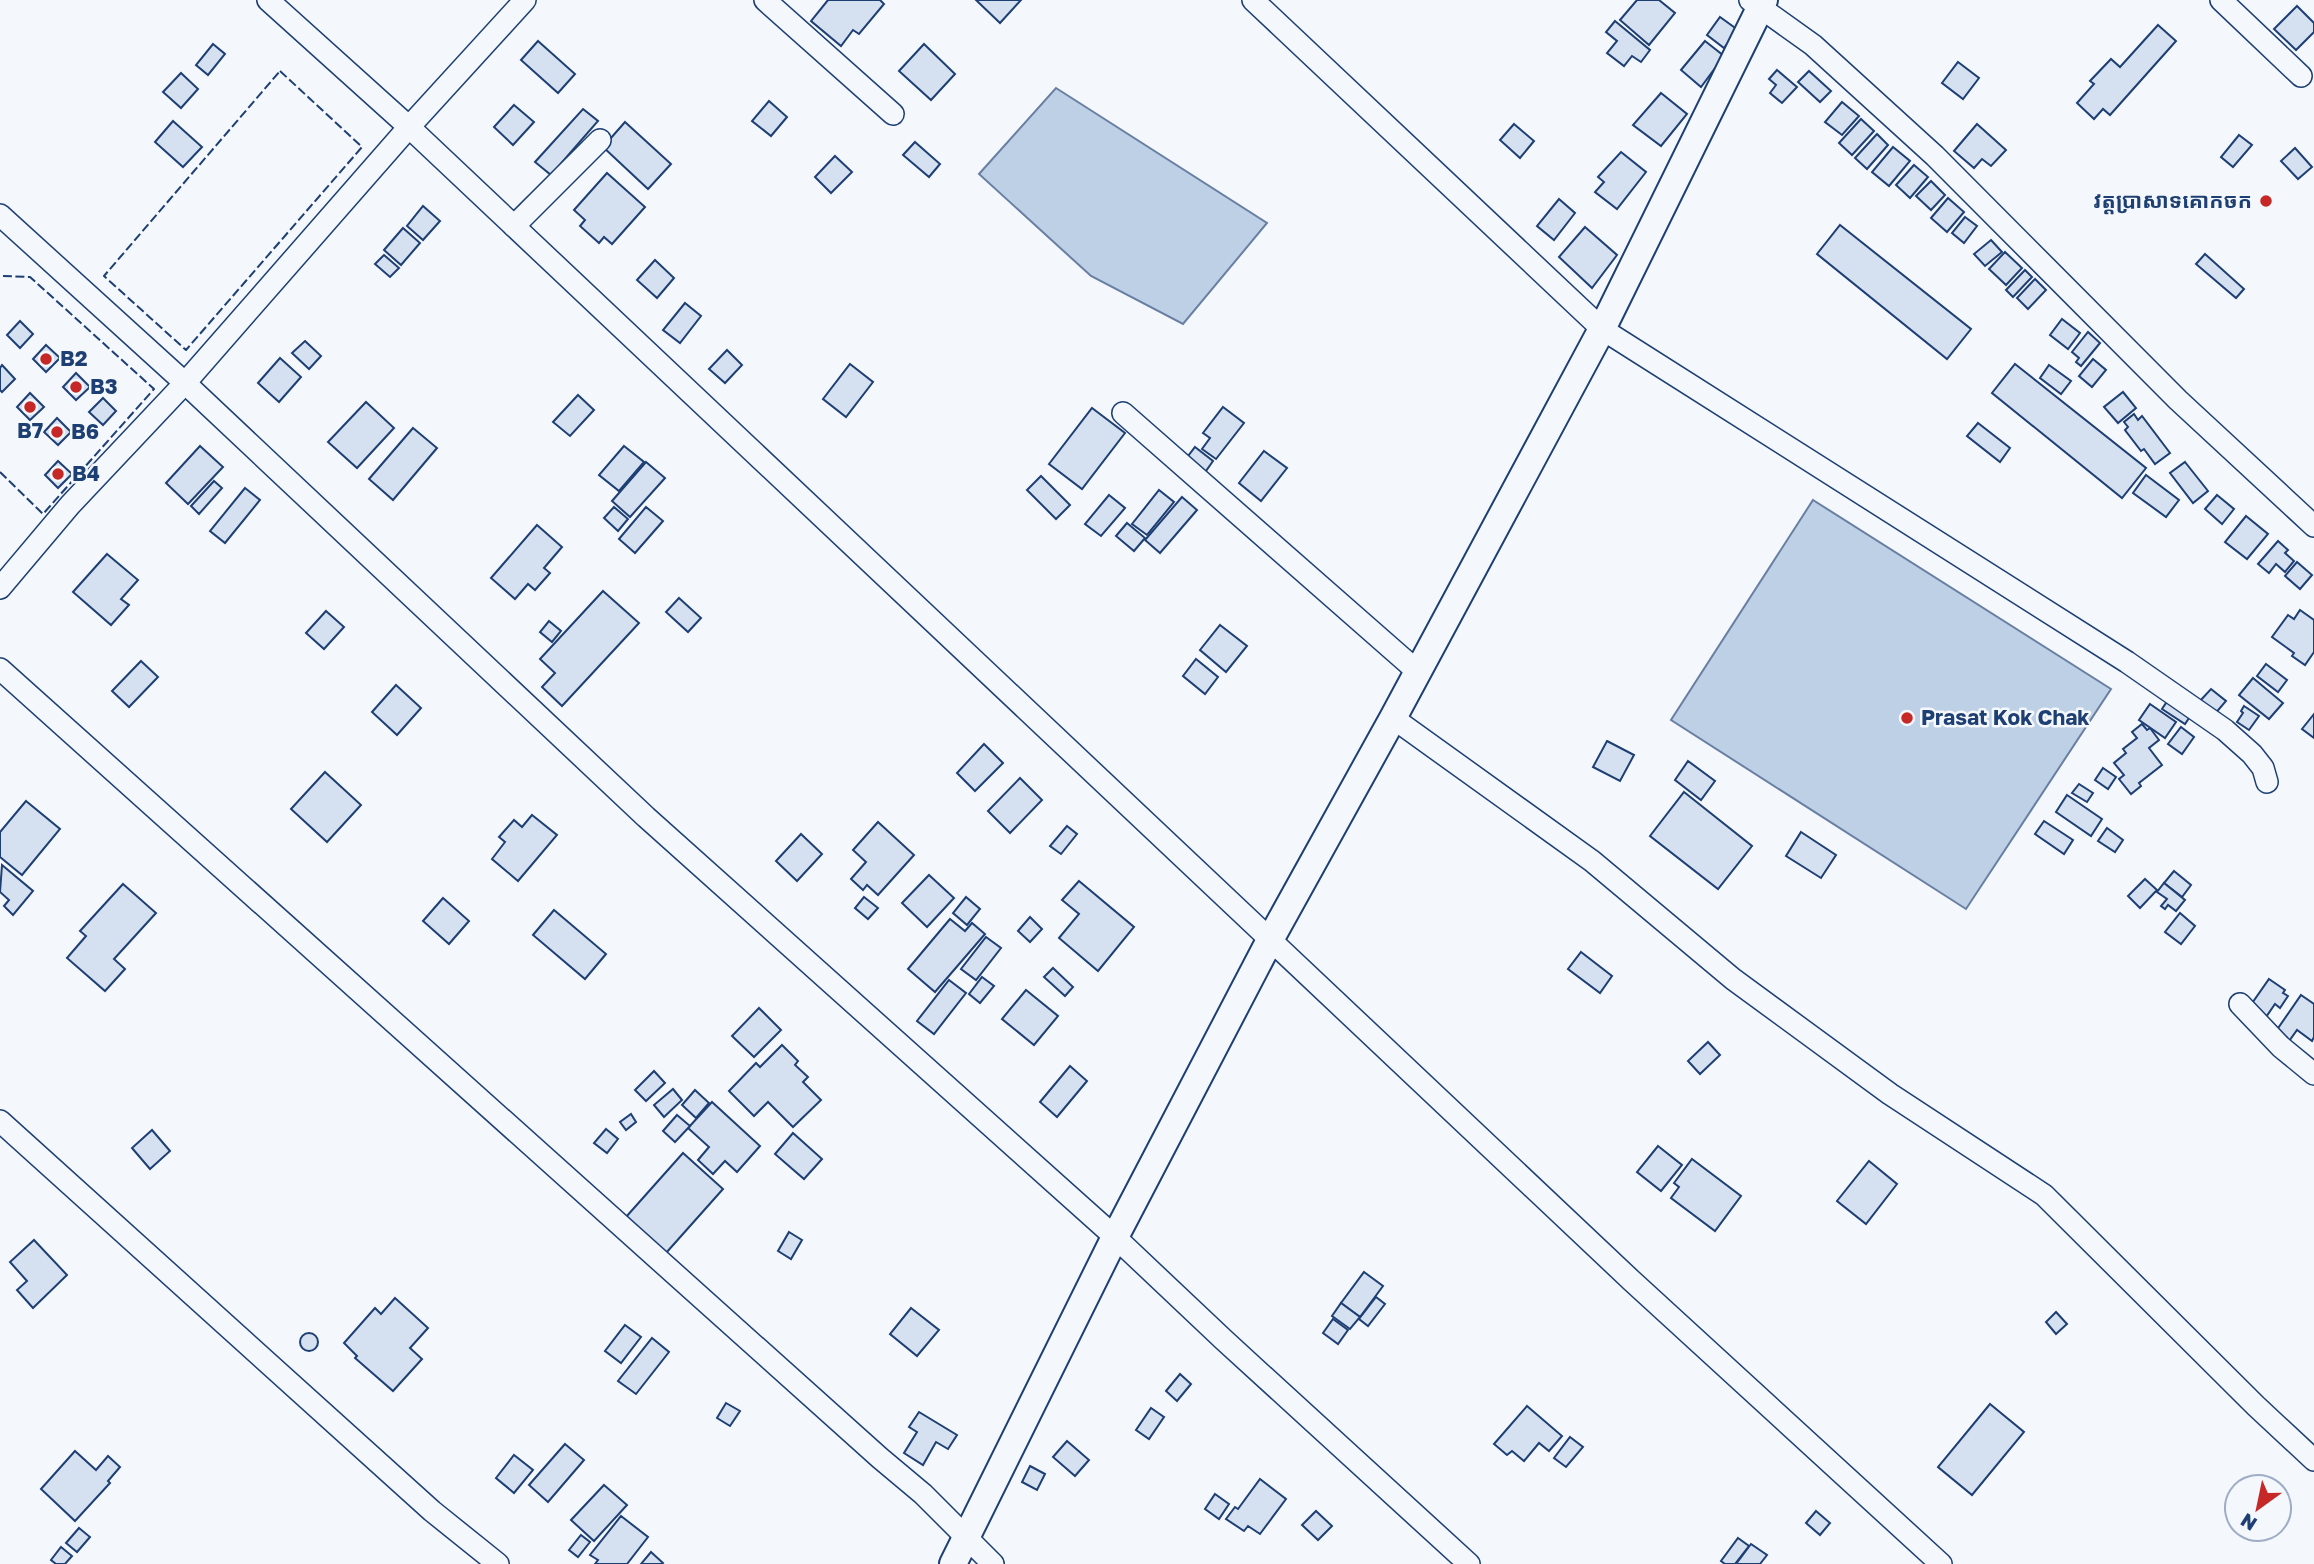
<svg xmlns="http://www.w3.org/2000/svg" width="2314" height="1564" font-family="'Golos Text','Noto Sans Khmer',sans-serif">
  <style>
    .water { fill: #bed0e5; stroke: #687fa3; stroke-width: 2 }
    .building { fill: #d5e0f0; stroke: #1d3f73; stroke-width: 2 }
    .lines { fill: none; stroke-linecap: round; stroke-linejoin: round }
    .minor-casing { stroke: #1d3f73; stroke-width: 24 }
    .tertiary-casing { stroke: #1d3f73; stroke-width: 30 }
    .minor { stroke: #f4f7fb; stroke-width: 21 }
    .tertiary { stroke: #f4f7fb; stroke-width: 26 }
    .fence { stroke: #1d3f73; stroke-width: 2; stroke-dasharray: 9 3.5; stroke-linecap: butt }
    .poi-dot { fill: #c62828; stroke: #f4f7fb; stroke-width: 2.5 }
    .labels { text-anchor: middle; stroke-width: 5; stroke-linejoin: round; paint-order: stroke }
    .poi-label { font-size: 21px; font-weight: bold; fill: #1d3f73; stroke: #f4f7fb; text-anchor: start }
  </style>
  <rect width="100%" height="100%" fill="#f4f7fb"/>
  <g class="water">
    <polygon points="1056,88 1267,223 1183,324 1091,276 979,174"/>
    <polygon points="1813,500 2111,689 1966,909 1671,720"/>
  </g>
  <g class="building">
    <polygon points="828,0 880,0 884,4 859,34 853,30 841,46 811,21"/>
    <polygon points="976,0 1021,0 1000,23"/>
    <polygon points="1637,0 1659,0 1675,13 1649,45 1620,20"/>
    <polygon points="2297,6 2314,23 2314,32 2296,50 2274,29"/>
    <polygon points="1720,17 1738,30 1724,48 1707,35"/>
    <polygon points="1615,21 1650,50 1641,62 1632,56 1624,66 1607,53 1617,41 1606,32"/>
    <polygon points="2158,25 2176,41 2110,115 2103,109 2094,119 2077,103 2094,84 2090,81 2111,59 2120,67"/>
    <polygon points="538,41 575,74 558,93 521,60"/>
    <polygon points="1705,41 1724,56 1701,87 1681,70"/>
    <polygon points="213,44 225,54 208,75 196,65"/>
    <polygon points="924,44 955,74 931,100 899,71"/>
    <polygon points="1958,62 1979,78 1963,99 1942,83"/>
    <polygon points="1777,70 1797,87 1782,103 1770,93 1776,85 1769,79"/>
    <polygon points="1809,71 1831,91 1820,102 1798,82"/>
    <polygon points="181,73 198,89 181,108 163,92"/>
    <polygon points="1661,93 1687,114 1661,146 1633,125"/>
    <polygon points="769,101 787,117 771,136 752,121"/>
    <polygon points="1842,102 1859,116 1842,135 1825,122"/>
    <polygon points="514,105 534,122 513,145 494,127"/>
    <polygon points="583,109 598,121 551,175 535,162"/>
    <polygon points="1861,119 1874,131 1852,155 1839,143"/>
    <polygon points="173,121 202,147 183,167 155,142"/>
    <polygon points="625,122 671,164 648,189 603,147"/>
    <polygon points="1514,124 1534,141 1520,158 1500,140"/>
    <polygon points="1977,124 2006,150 1991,166 1982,159 1974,168 1954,151"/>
    <polygon points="1877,134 1888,145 1867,169 1855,158"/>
    <polygon points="2239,135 2252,145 2233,167 2221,157"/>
    <polygon points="915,142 940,164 929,177 903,155"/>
    <polygon points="1893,147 1910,161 1889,186 1872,172"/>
    <polygon points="2295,148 2312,167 2298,179 2281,161"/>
    <polygon points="1621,152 1646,172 1617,209 1595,192 1604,182 1598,177"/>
    <polygon points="835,156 852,172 831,193 815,177"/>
    <polygon points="1914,165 1928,177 1910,198 1896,185"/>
    <polygon points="607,173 645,207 612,244 604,237 599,243 580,226 585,220 574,210"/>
    <polygon points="1931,181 1945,195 1931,210 1916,196"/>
    <polygon points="1948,198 1964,212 1947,232 1931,218"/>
    <polygon points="1559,199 1575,213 1554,240 1537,226"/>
    <polygon points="423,206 440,221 423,240 407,226"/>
    <polygon points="1965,217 1977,226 1964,243 1952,233"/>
    <polygon points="1840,225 1971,329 1947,359 1817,254"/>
    <polygon points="1585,227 1617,255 1592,288 1559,257"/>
    <polygon points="403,228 420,243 401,265 384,250"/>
    <polygon points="1991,240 2002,252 1985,266 1974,254"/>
    <polygon points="2005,252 2022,268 2006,285 1989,269"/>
    <polygon points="2205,254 2244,289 2236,298 2196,264"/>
    <polygon points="384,255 399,268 390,277 375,264"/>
    <polygon points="655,260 674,278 657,298 637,280"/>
    <polygon points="2025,270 2032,277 2013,297 2006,290"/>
    <polygon points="2035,279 2046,290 2028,309 2017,298"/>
    <polygon points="685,303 701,316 680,343 663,330"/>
    <polygon points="2062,319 2080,333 2068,349 2050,335"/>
    <polygon points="20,321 33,334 20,348 7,335"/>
    <polygon points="2088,332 2100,343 2081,366 2076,362 2079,358 2072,352"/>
    <polygon points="305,341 321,356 309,369 292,353"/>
    <polygon points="46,345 60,358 46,372 33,359"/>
    <polygon points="727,350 742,365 725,383 709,369"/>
    <polygon points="280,358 301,377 279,402 258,383"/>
    <polygon points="2093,359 2106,370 2092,387 2079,376"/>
    <polygon points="850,364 873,382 846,417 823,399"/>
    <polygon points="2015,364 2146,468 2122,498 1992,393"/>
    <polygon points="2,365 15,379 2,392 0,390 0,368"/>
    <polygon points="2049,365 2071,381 2061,394 2040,378"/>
    <polygon points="76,373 90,387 76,400 63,387"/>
    <polygon points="2123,392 2136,408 2118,423 2104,407"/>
    <polygon points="30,393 44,407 30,420 17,407"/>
    <polygon points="578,395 594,410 570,436 553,422"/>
    <polygon points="103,398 116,411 103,425 89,412"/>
    <polygon points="366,402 394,428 357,468 328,442"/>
    <polygon points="1223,407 1244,423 1216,459 1202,449 1210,438 1203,433"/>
    <polygon points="1092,408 1125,433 1082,489 1049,464"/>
    <polygon points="2134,414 2138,420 2142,416 2170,453 2155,464 2144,449 2141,451 2125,430 2128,427 2124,422"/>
    <polygon points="57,418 71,432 58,445 44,432"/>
    <polygon points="1978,423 2010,448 2000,462 1967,436"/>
    <polygon points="413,428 437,448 393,500 369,479"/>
    <polygon points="200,446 223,467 188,504 166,483"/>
    <polygon points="624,446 644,462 619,491 599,475"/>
    <polygon points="1195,447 1213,461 1201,478 1182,464"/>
    <polygon points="1264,451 1287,468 1261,501 1239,483"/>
    <polygon points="58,461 72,474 58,488 45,475"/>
    <polygon points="646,462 665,478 630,517 612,501"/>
    <polygon points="2185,462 2208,491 2193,503 2170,473"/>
    <polygon points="2146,475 2179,500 2166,517 2133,493"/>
    <polygon points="1041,476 1070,505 1056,519 1027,490"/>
    <polygon points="214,481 222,488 199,514 191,506"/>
    <polygon points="245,488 260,500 225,543 210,531"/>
    <polygon points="1159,490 1174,502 1147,535 1132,524"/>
    <polygon points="1109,495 1125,508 1101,536 1085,524"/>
    <polygon points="2217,495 2234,509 2222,524 2205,509"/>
    <polygon points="1182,497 1197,510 1160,553 1145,540"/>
    <polygon points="614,507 628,519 618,531 604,518"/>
    <polygon points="646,507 663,521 635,553 619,539"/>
    <polygon points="2246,516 2268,534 2247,559 2225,542"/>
    <polygon points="1127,523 1145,538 1134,551 1116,536"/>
    <polygon points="537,525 562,547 544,568 550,573 535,590 528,584 515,599 491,578"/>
    <polygon points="2278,541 2288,550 2285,553 2294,561 2285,572 2276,564 2269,573 2258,564"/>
    <polygon points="107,554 138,580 121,599 129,605 111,625 73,592"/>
    <polygon points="2297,562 2312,575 2300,589 2285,576"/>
    <polygon points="603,591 639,623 562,706 542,687 555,673 540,659"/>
    <polygon points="679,598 701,618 688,632 666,612"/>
    <polygon points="2300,610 2314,620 2314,652 2305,665 2292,656 2294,653 2272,637 2288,615 2294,619"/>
    <polygon points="326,611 344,627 324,649 306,633"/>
    <polygon points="549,621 561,631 552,642 540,632"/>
    <polygon points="1220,625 1247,646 1226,672 1200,650"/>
    <polygon points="1196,659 1218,677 1205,694 1183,676"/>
    <polygon points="141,661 158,677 129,707 112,691"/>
    <polygon points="2266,664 2287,680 2278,692 2257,676"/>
    <polygon points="2253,678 2283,703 2269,719 2239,695"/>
    <polygon points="396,685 421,708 397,735 372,712"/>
    <polygon points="2211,689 2226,701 2214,715 2199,702"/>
    <polygon points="2170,697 2193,712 2185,724 2162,709"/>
    <polygon points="2150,704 2176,722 2165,738 2139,720"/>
    <polygon points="2244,706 2259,716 2249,730 2237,722 2243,713 2241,711"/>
    <polygon points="2314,714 2314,738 2302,729"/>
    <polygon points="2142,724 2147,730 2150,728 2159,740 2149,748 2162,765 2139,783 2141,786 2131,794 2119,779 2124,775 2114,763 2126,753 2123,749 2137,738 2132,732"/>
    <polygon points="2181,727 2194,737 2182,754 2168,744"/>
    <polygon points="1607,741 1634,755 1620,781 1593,767"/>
    <polygon points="984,744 1003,763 975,791 957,773"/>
    <polygon points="1688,761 1715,781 1701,800 1675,780"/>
    <polygon points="2103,768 2116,777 2108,789 2095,780"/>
    <polygon points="325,772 361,805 327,842 291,809"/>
    <polygon points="1020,778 1042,800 1010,833 988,811"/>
    <polygon points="2079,784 2093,793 2087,802 2072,793"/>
    <polygon points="1684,792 1752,846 1718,889 1650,836"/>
    <polygon points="2067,795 2102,819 2091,836 2056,812"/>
    <polygon points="26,801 60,829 22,875 0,857 0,832"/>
    <polygon points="532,815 557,835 518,881 492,859 505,842 499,837 514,820 522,827"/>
    <polygon points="2044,821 2073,840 2064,854 2035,834"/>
    <polygon points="878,822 914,855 878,895 867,885 863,890 851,879 866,862 853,850"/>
    <polygon points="1067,826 1077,834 1061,854 1050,846"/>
    <polygon points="2107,828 2123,840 2115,852 2098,841"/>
    <polygon points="1801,832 1836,855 1821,878 1786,856"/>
    <polygon points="801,834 822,854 797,881 776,861"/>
    <polygon points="2,865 33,891 13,915 4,906 9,900 0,892"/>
    <polygon points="2174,871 2191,885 2182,897 2164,883"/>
    <polygon points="929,875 954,898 927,927 902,903"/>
    <polygon points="2145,879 2157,890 2140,908 2128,896"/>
    <polygon points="1079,881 1134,927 1098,971 1059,938 1079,914 1062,900"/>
    <polygon points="2164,883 2185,900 2176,911 2168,905 2165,909 2161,906 2167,899 2157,892"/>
    <polygon points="123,884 156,913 114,959 125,969 105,991 67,958 86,936 80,931"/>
    <polygon points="864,897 878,908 868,919 855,908"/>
    <polygon points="966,897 980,909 967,925 953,913"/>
    <polygon points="443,898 469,921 449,944 423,921"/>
    <polygon points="554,910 606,954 585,979 533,935"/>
    <polygon points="2180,913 2195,926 2181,944 2165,932"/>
    <polygon points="1030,917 1042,929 1030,942 1018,931"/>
    <polygon points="950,919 965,931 972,923 985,934 935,992 908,969"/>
    <polygon points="986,937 1001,948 976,980 961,969"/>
    <polygon points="1581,952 1612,976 1600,993 1568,969"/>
    <polygon points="1053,968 1073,987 1065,996 1044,977"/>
    <polygon points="982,977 994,986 980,1003 969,994"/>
    <polygon points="2269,979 2285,990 2283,993 2288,996 2280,1008 2275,1004 2264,1020 2248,1009"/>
    <polygon points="949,980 966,993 934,1034 917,1021"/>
    <polygon points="1026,990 1058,1016 1034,1045 1002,1019"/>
    <polygon points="2301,995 2314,1004 2314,1037 2312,1041 2297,1030 2287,1044 2274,1034"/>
    <polygon points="759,1008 781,1030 754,1057 732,1036"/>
    <polygon points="1708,1042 1720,1055 1700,1074 1688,1061"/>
    <polygon points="782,1045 798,1061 795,1065 808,1077 803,1082 821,1100 793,1127 768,1102 754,1116 729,1091 756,1063 760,1067"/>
    <polygon points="1070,1066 1087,1081 1057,1117 1040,1102"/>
    <polygon points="654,1071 665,1083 646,1101 635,1090"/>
    <polygon points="673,1089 682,1100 664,1117 654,1105"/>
    <polygon points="695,1090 709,1103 696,1118 682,1105"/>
    <polygon points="712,1102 760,1146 737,1172 725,1161 713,1174 698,1160 709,1147 688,1128"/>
    <polygon points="631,1114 636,1122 626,1130 620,1122"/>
    <polygon points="677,1115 690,1126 675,1142 663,1131"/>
    <polygon points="606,1129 618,1139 607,1153 594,1143"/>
    <polygon points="152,1130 170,1151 150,1169 132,1148"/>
    <polygon points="793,1133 822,1159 804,1179 775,1154"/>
    <polygon points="1658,1146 1682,1165 1661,1191 1637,1172"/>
    <polygon points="683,1153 723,1189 666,1253 626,1217"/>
    <polygon points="1692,1159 1741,1196 1715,1231 1671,1198 1679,1187 1674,1183"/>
    <polygon points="1869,1161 1897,1184 1866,1224 1837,1201"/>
    <polygon points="789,1232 802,1240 791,1259 778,1251"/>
    <polygon points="34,1240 67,1275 33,1308 17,1290 27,1281 10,1262"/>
    <polygon points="1364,1272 1383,1286 1360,1317 1341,1303"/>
    <polygon points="1376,1297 1385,1304 1368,1326 1359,1319"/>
    <polygon points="395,1298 428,1328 410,1348 422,1359 393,1391 355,1358 357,1356 344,1343 375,1308 381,1314"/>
    <polygon points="1341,1303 1360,1317 1350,1329 1332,1316"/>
    <polygon points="911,1308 939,1330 917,1356 890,1334"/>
    <polygon points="2056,1312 2067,1324 2056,1334 2046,1322"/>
    <polygon points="1333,1319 1348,1330 1338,1344 1323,1333"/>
    <polygon points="625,1325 641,1337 621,1363 605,1351"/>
    <circle cx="309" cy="1342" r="9"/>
    <polygon points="652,1338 669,1352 636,1394 618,1381"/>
    <polygon points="1180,1374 1191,1384 1177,1401 1166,1391"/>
    <polygon points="726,1403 740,1411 730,1426 717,1418"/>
    <polygon points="1990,1404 2024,1432 1972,1495 1938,1467"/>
    <polygon points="1527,1406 1562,1436 1549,1451 1539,1443 1524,1461 1512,1451 1507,1455 1494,1444"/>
    <polygon points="1151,1408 1164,1417 1149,1439 1136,1430"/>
    <polygon points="919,1412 957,1435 948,1449 936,1442 923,1465 904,1453 917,1432 909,1427"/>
    <polygon points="1570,1437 1583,1447 1566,1467 1554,1458"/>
    <polygon points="1067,1441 1089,1460 1075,1476 1053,1457"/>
    <polygon points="565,1444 584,1460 548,1502 529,1485"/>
    <polygon points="75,1451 96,1470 108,1456 120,1467 108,1481 110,1483 75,1521 41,1489"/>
    <polygon points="514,1455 533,1470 514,1493 496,1478"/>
    <polygon points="1030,1466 1045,1474 1037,1490 1022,1482"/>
    <polygon points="1260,1479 1286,1499 1260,1534 1248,1526 1244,1531 1226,1519 1235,1507 1238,1509"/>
    <polygon points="604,1485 627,1505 594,1541 571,1520"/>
    <polygon points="1215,1494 1229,1504 1219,1519 1205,1509"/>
    <polygon points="1316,1511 1332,1526 1318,1540 1302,1525"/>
    <polygon points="1816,1511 1830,1523 1820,1535 1806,1523"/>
    <polygon points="621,1516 648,1537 627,1564 595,1564 598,1560 590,1555"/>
    <polygon points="79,1528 90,1537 77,1552 66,1543"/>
    <polygon points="581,1535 590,1542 578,1557 569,1550"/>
    <polygon points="1738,1538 1749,1546 1735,1564 1725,1564 1721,1561"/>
    <polygon points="1751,1544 1767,1555 1760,1564 1736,1564"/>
    <polygon points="61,1547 72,1556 65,1564 56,1564 51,1560"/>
    <polygon points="651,1552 663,1563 662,1564 641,1564"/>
  </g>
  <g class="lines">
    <defs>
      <g id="minor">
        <polyline points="268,0 409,127 1632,1281 1941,1564"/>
        <polyline points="765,0 893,114"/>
        <polyline points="1253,0 1602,329 2127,662 2225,730 2252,754 2263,768 2267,782"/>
        <polyline points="1750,0 1813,45 1935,156 2178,400 2314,526"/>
        <polyline points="2221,0 2301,76"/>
        <polyline points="0,215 185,383 646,817 1115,1237 1224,1340 1469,1564"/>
        <polyline points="514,226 600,140"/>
        <polyline points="1123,413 1417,671"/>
        <polyline points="0,588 70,505 185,383 409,127 525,0"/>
        <polyline points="0,669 880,1458 923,1494 993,1564"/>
        <polyline points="1393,718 1592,861 1733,979 1890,1094 2044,1195 2256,1406 2314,1460"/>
        <polyline points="2240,1004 2281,1047 2314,1074"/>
        <polyline points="0,1121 432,1511 498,1564"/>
      </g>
      <polyline id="tertiary" points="953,1564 1115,1237 1270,940 1393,718 1602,329 1764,0"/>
    </defs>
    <use href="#minor" class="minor-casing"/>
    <use href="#tertiary" class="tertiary-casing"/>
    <use href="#minor" class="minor"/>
    <use href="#tertiary" class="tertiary"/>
    <g class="fence">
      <polygon points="280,71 362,147 186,350 104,276"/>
      <polyline points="0,472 43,514 154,389 30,277 3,276"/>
    </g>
  </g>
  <g class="poi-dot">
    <circle cx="2266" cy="201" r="7"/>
    <circle cx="46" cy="359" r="7"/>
    <circle cx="76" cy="387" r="7"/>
    <circle cx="30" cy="407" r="7"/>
    <circle cx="57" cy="432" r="7"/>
    <circle cx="58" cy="474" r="7"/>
    <circle cx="1907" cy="718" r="7"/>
  </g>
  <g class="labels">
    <g class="poi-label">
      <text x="2252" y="208" text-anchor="end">វត្តប្រាសាទគោកចក</text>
      <text x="60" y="366">B2</text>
      <text x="90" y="394">B3</text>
      <text x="30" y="438" text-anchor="middle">B7</text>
      <text x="71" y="439">B6</text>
      <text x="72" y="481">B4</text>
      <text x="1921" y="725">Prasat Kok Chak</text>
    </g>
  </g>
  <g transform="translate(2258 1508) rotate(213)"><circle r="33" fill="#f4f7fb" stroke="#9eadc5" stroke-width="2"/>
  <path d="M0-5L12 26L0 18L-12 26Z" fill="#c62828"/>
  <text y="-10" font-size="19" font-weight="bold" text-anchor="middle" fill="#1d3f73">N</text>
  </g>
</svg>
